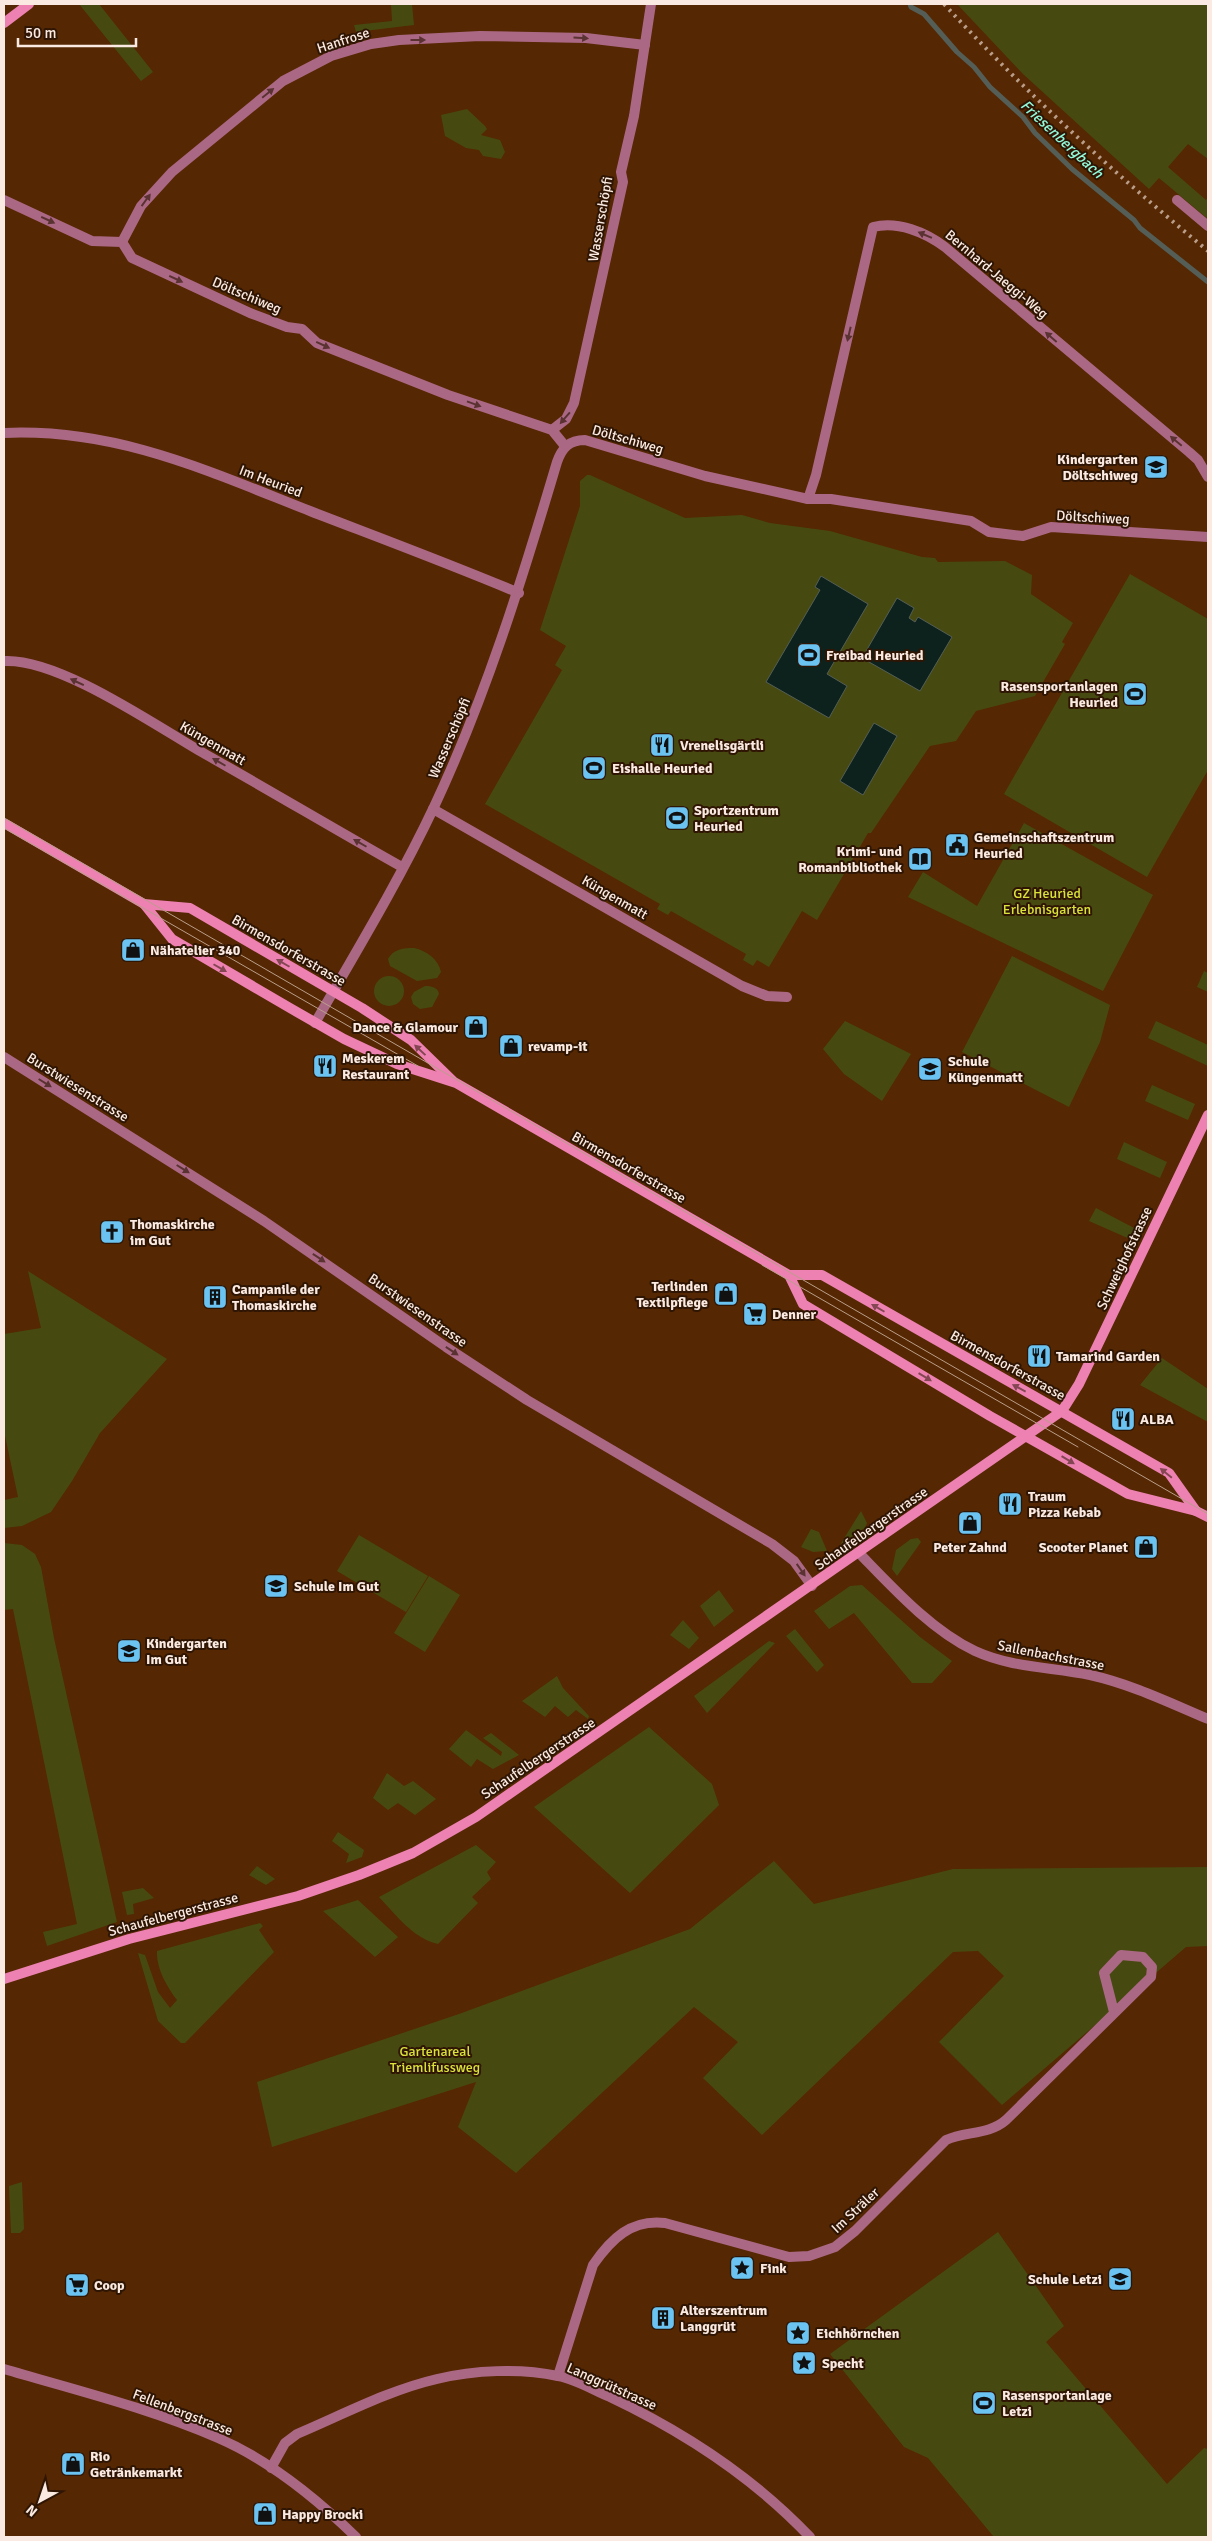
<svg xmlns="http://www.w3.org/2000/svg" width="1212" height="2541" font-family="Signika,sans-serif">
  <style>
    .green { fill: #474a10 }
    .water { fill: #0d221c; stroke: #545e57 }
    .lines { fill: none; stroke-linecap: round; stroke-linejoin: round }
    .stream { stroke: #545e57; stroke-width: 5 }
    .street { stroke: #ab6885; stroke-width: 10 }
    .secondary { stroke: #ed81b2; stroke-width: 10 }
    .tram { stroke: #ba9e8a; stroke-width: 1 }
    .rail { stroke: #ba9e8a; stroke-width: 4; stroke-dasharray: 2.5 5; stroke-linecap: butt }
    .oneway { fill: #5a3231 }
    .oneway2 { fill: #844652 }
    .labels { text-anchor: middle; stroke-width: 4; stroke-linejoin: round; paint-order: stroke }
    .street-label { font-size: 14px; fill: #faeae1; stroke: #2f1504 }
    .poi-label { font-size: 14px; font-weight: bold; fill: #faeae1; stroke: #2f1504; text-anchor: start }
    .park-label { font-size: 14px; fill: #dae33b; stroke: #2f1504 }
    .water-label { font-size: 15px; font-style: italic; fill: #92fbdc; stroke: #2f1504 }
  </style>
  <rect width="100%" height="100%" fill="#552702"/>
  <g class="green">
    <polygon points="79,4 99,4 153,72 141,81"/>
    <polygon points="391,4 412,4 414,25 356,32 354,25 392,21"/>
    <polygon points="957,4 1208,4 1208,159 1188,144 1168,167 1206,200 1208,197 1208,219 1159,178 1149,189 1023,74"/>
    <polygon points="467,109 485,126 487,129 481,135 500,140 505,152 501,159 483,156 479,150 466,148 445,136 441,115"/>
    <polygon points="587,475 590,475 685,518 742,515 770,523 830,531 922,557 935,558 938,562 1005,561 1032,575 1031,594 1073,623 1062,642 1065,644 1035,696 976,711 956,741 930,746 871,833 868,833 817,920 802,911 769,967 757,960 753,966 743,960 746,954 671,911 668,915 657,909 660,904 485,804 562,670 555,665 566,646 540,630 580,506 580,481"/>
    <polygon points="1130,574 1208,619 1208,770 1147,877 1004,794"/>
    <polygon points="1024,823 1153,895 1103,991 908,897 923,872 977,906"/>
    <path d="M414,948C427,951 438,959 441,972L437,978L417,981L390,966L388,959C393,949 404,948 414,948Z"/>
    <polygon points="1012,956 1110,1005 1100,1042 1069,1107 962,1052"/>
    <polygon points="1204,971 1208,973 1208,992 1197,987"/>
    <circle cx="389" cy="991" r="15"/>
    <path d="M425,986C431,986 438,987 439,994L432,1007L420,1009L413,1004L411,997L414,992Z"/>
    <polygon points="845,1021 911,1054 882,1101 844,1074 823,1049"/>
    <polygon points="1156,1021 1208,1045 1208,1066 1148,1038"/>
    <polygon points="1152,1085 1195,1104 1188,1120 1145,1101"/>
    <polygon points="1124,1142 1167,1162 1160,1178 1117,1159"/>
    <polygon points="1096,1208 1136,1229 1132,1240 1089,1221"/>
    <polygon points="28,1271 167,1359 100,1433 72,1481 51,1512 22,1526 4,1528 4,1500 18,1497 4,1431 4,1334 41,1328"/>
    <polygon points="1162,1358 1208,1389 1208,1422 1140,1385"/>
    <polygon points="861,1511 867,1523 865,1528 840,1545"/>
    <polygon points="811,1529 819,1532 827,1551 813,1552 801,1547"/>
    <polygon points="359,1535 428,1576 406,1612 337,1571"/>
    <polygon points="918,1538 921,1542 897,1576 892,1569 896,1550 911,1539"/>
    <polygon points="4,1543 22,1545 35,1554 41,1567 54,1638 117,1922 47,1946 43,1932 77,1924 13,1609 4,1610"/>
    <polygon points="429,1576 460,1595 425,1652 394,1633"/>
    <polygon points="862,1585 920,1637 952,1661 932,1683 912,1683 854,1613 829,1629 814,1611 850,1586"/>
    <polygon points="719,1590 734,1611 714,1627 700,1606"/>
    <polygon points="683,1620 699,1638 689,1649 670,1635"/>
    <polygon points="795,1629 824,1665 817,1672 786,1636"/>
    <polygon points="769,1641 775,1643 707,1713 694,1696"/>
    <polygon points="557,1676 563,1688 589,1716 588,1719 576,1710 568,1717 555,1706 545,1717 522,1701"/>
    <polygon points="649,1727 712,1784 719,1805 630,1893 534,1807"/>
    <polygon points="466,1730 501,1756 502,1752 483,1738 491,1733 519,1755 493,1769 477,1759 471,1767 449,1749"/>
    <polygon points="387,1773 404,1786 413,1781 436,1799 415,1815 398,1803 388,1810 373,1798"/>
    <polygon points="338,1832 364,1850 362,1857 346,1863 349,1854 332,1841"/>
    <path d="M476,1845L496,1862L487,1872L491,1879L472,1897L478,1903L438,1944C414,1939 396,1915 379,1897Z"/>
    <polygon points="774,1861 814,1904 953,1869 1208,1867 1208,1946 1186,1947 1002,2105 939,2042 1004,1976 978,1951 953,1952 762,2135 703,2078 738,2042 694,2007 516,2173 458,2127 476,2082 272,2147 257,2082 459,2014 690,1929"/>
    <polygon points="257,1866 275,1879 266,1885 249,1875"/>
    <polygon points="143,1888 154,1898 133,1904 134,1914 127,1915 122,1892"/>
    <polygon points="358,1900 398,1937 375,1957 323,1911"/>
    <path d="M260,1923L263,1926L259,1930L274,1952L185,2043H181L158,2021L138,1953L145,1955L158,1992L170,2008L177,2000C167,1987 156,1968 157,1951Z"/>
    <polygon points="22,2182 24,2229 20,2233 11,2233 9,2186"/>
    <polygon points="998,2232 1064,2326 1046,2342 1167,2484 1204,2448 1208,2449 1208,2537 994,2537 928,2458 904,2447 830,2354"/>
  </g>
  <g class="water">
    <polygon points="821,576 868,604 827,674 847,686 829,718 766,682 820,590 815,587"/>
    <polygon points="897,598 914,608 909,618 915,622 918,617 952,637 920,691 862,658"/>
    <polygon points="874,723 897,736 863,795 840,781"/>
  </g>
  <g class="lines">
    <polyline class="stream" points="910,4 911,7 924,14 957,52 974,67 990,87 1023,117 1035,133 1072,169 1134,220 1140,228 1208,282"/>
    <g class="street">
      <polyline points="4,200 92,241 122,242 132,258 250,313 287,327 302,329 317,343 448,395 552,430 565,446"/>
      <polyline points="1177,200 1208,226"/>
      <polyline points="122,242 141,206 172,172 283,81 331,56 371,44 399,40 480,36 586,38 645,45"/>
      <polyline points="552,430 566,419 574,403 623,182 621,172 634,116 651,4"/>
      <path d="M4,433C116,428 208,471 310,511C380,538 450,564 519,593"/>
      <path d="M808,499L816,475L873,227C898,221 925,232 945,247L1189,452L1198,460L1208,477"/>
      <path d="M4,661C59,658 156,726 205,754C271,791 336,830 402,867"/>
      <polyline points="433,809 742,986 767,996 787,997"/>
      <path d="M315,1023C356,952 399,881 434,807C486,696 522,580 557,462C562,448 569,440 585,440L705,476L808,499H831L971,521L989,532L1023,536L1051,527L1208,537"/>
      <polyline points="4,1057 264,1221 446,1347 527,1400 772,1544 794,1561 812,1586"/>
      <path d="M859,1553C893,1588 931,1630 975,1651C1012,1668 1052,1667 1090,1675C1131,1684 1170,1703 1208,1719"/>
      <path d="M4,2369C75,2390 149,2408 218,2438C269,2460 316,2498 356,2537"/>
      <path d="M558,2376L593,2265C611,2239 631,2219 665,2223L789,2257L809,2256L835,2247L855,2231L946,2140C965,2131 989,2135 1006,2120L1151,1977L1152,1967L1143,1957L1121,1955L1104,1973L1114,2012"/>
      <path d="M271,2468L285,2443L297,2434C342,2415 389,2390 437,2379C474,2370 520,2368 558,2376C576,2379 593,2390 610,2397C684,2432 754,2478 810,2537"/>
    </g>
    <g class="secondary">
      <polyline points="4,23 29,4"/>
      <polyline points="4,823 144,904 172,939 290,1008 344,1039 397,1064 456,1083 789,1275 822,1275 1169,1473 1196,1511"/>
      <polyline points="144,904 190,908 362,1008 411,1040 453,1081"/>
      <polyline points="789,1275 803,1304 990,1416 1128,1494 1196,1511 1208,1517"/>
      <polyline points="4,1979 129,1939 298,1896 359,1875 413,1853 476,1817 1062,1411 1079,1384 1208,1115"/>
    </g>
    <g class="tram">
      <polyline points="4,818 1208,1514"/>
      <polyline points="4,828 418,1066"/>
      <polyline points="762,1265 1078,1447"/>
    </g>
    <path class="rail" d="M944,4C1026,93 1115,174 1208,251"/>
  </g>
  <defs><path id="oneway-solid" d="M-6-.8H1V-3.2L6.5 0L1 3.2V.8H-6Z" transform="scale(1.25)"/></defs>
  <g class="oneway">
    <use href="#oneway-solid" transform="translate(581 38) rotate(4)"/>
    <use href="#oneway-solid" transform="translate(418 40)"/>
    <use href="#oneway-solid" transform="translate(268 93) rotate(-39)"/>
    <use href="#oneway-solid" transform="translate(146 200) rotate(-54)"/>
    <use href="#oneway-solid" transform="translate(48 220) rotate(25)"/>
    <use href="#oneway-solid" transform="translate(925 235) rotate(-157)"/>
    <use href="#oneway-solid" transform="translate(176 279) rotate(25)"/>
    <use href="#oneway-solid" transform="translate(849 334) rotate(103)"/>
    <use href="#oneway-solid" transform="translate(1051 337) rotate(-139)"/>
    <use href="#oneway-solid" transform="translate(323 345) rotate(25)"/>
    <use href="#oneway-solid" transform="translate(474 404) rotate(20)"/>
    <use href="#oneway-solid" transform="translate(565 418) rotate(131)"/>
    <use href="#oneway-solid" transform="translate(1176 441) rotate(-140)"/>
    <use href="#oneway-solid" transform="translate(77 682) rotate(-155)"/>
    <use href="#oneway-solid" transform="translate(219 762) rotate(-150)"/>
    <use href="#oneway-solid" transform="translate(360 843) rotate(-150)"/>
    <use href="#oneway-solid" transform="translate(45 1083) rotate(32)"/>
    <use href="#oneway-solid" transform="translate(183 1169) rotate(32)"/>
    <use href="#oneway-solid" transform="translate(319 1258) rotate(34)"/>
    <use href="#oneway-solid" transform="translate(452 1351) rotate(34)"/>
    <use href="#oneway-solid" transform="translate(801 1570) rotate(55)"/>
  </g>
  <g class="oneway2">
    <use href="#oneway-solid" transform="translate(283 963) rotate(-150)"/>
    <use href="#oneway-solid" transform="translate(220 968) rotate(30)"/>
    <use href="#oneway-solid" transform="translate(420 1050) rotate(-137)"/>
    <use href="#oneway-solid" transform="translate(878 1308) rotate(-150)"/>
    <use href="#oneway-solid" transform="translate(925 1377) rotate(31)"/>
    <use href="#oneway-solid" transform="translate(1019 1388) rotate(-152)"/>
    <use href="#oneway-solid" transform="translate(1068 1460) rotate(31)"/>
    <use href="#oneway-solid" transform="translate(1166 1473) rotate(-141)"/>
  </g>
  <defs>
    <symbol id="school-square" viewBox="-11 -11 22 22"><rect x="-9" y="-9" width="18" height="18" rx="4" fill="#6ac3f1" stroke="#2f1504"/><path d="M0-5L7-2L0 1L-7-2ZM-4 1L0 2.5L4 1V4Q0 6-4 4Z" fill="#111"/></symbol>
    <symbol id="stadium-square" viewBox="-11 -11 22 22"><rect x="-9" y="-9" width="18" height="18" rx="4" fill="#6ac3f1" stroke="#2f1504"/><path d="M0-5a6.5 5 0 1 0 0 10a6.5 5 0 1 0 0-10ZM-3.5-1.8h7v3.6h-7Z" fill="#111"/></symbol>
    <symbol id="restaurant-square" viewBox="-11 -11 22 22"><rect x="-9" y="-9" width="18" height="18" rx="4" fill="#6ac3f1" stroke="#2f1504"/><path d="M-5-6h1v4h1v-4h1v4h1v-4h1v5L-1.5 .5V6h-2V.5L-5-1ZM5-6V6H3V1.5H1.5Q1.5-4 5-6Z" fill="#111"/></symbol>
    <symbol id="civic-square" viewBox="-11 -11 22 22"><rect x="-9" y="-9" width="18" height="18" rx="4" fill="#6ac3f1" stroke="#2f1504"/><path d="M-.6-6.5H3V-4.5H.6V-3L4-1V1h2V6H-6V1h2V-1L-.6-3ZM-1.2 2.5V6h2.4V2.5Z" fill="#111"/></symbol>
    <symbol id="library-square" viewBox="-11 -11 22 22"><rect x="-9" y="-9" width="18" height="18" rx="4" fill="#6ac3f1" stroke="#2f1504"/><path d="M-6-4Q-3-5.5-.7-3.5V5Q-3 3-6 4ZM6-4Q3-5.5 .7-3.5V5Q3 3 6 4Z" fill="#111"/></symbol>
    <symbol id="shop-square" viewBox="-11 -11 22 22"><rect x="-9" y="-9" width="18" height="18" rx="4" fill="#6ac3f1" stroke="#2f1504"/><path d="M-5-2.5h2.3a2.7 3.5 0 0 1 5.4 0H5L5.5 6h-11ZM-1.5-2.5h3a1.5 2.3 0 0 0-3 0Z" fill="#111"/></symbol>
    <symbol id="church-square" viewBox="-11 -11 22 22"><rect x="-9" y="-9" width="18" height="18" rx="4" fill="#6ac3f1" stroke="#2f1504"/><path d="M-1.2-6h2.4v3.5h3.3v2.4h-3.3V6h-2.4V-.1h-3.3v-2.4h3.3Z" fill="#111"/></symbol>
    <symbol id="building-square" viewBox="-11 -11 22 22"><rect x="-9" y="-9" width="18" height="18" rx="4" fill="#6ac3f1" stroke="#2f1504"/><path d="M-4-6H4V6H1V3H-1V6H-4ZM-2.5-4.3h1.7v1.8h-1.7ZM.8-4.3h1.7v1.8H.8ZM-2.5-1h1.7V.8h-1.7ZM.8-1h1.7V.8H.8Z" fill="#111"/></symbol>
    <symbol id="supermarket-square" viewBox="-11 -11 22 22"><rect x="-9" y="-9" width="18" height="18" rx="4" fill="#6ac3f1" stroke="#2f1504"/><path d="M-6-5.5h2.5l.6 2H6L4.5 2H-2.5L-4.4-4H-6ZM-1.5 3.2a1.3 1.3 0 1 0 .1 0ZM3 3.2a1.3 1.3 0 1 0 .1 0Z" fill="#111"/></symbol>
    <symbol id="sight-square" viewBox="-11 -11 22 22"><rect x="-9" y="-9" width="18" height="18" rx="4" fill="#6ac3f1" stroke="#2f1504"/><path d="M0-6L1.8-2.2L6-1.7L2.9 1.2L3.7 5.4L0 3.3L-3.7 5.4L-2.9 1.2L-6-1.7L-1.8-2.2Z" fill="#111"/></symbol>
  </defs>
  <g fill-rule="evenodd">
    <use href="#school-square" x="1142" y="453" width="28" height="28"/>
    <use href="#stadium-square" x="795" y="641" width="28" height="28"/>
    <use href="#stadium-square" x="1121" y="680" width="28" height="28"/>
    <use href="#restaurant-square" x="648" y="731" width="28" height="28"/>
    <use href="#stadium-square" x="580" y="754" width="28" height="28"/>
    <use href="#stadium-square" x="663" y="804" width="28" height="28"/>
    <use href="#civic-square" x="943" y="831" width="28" height="28"/>
    <use href="#library-square" x="906" y="845" width="28" height="28"/>
    <use href="#shop-square" x="119" y="936" width="28" height="28"/>
    <use href="#shop-square" x="462" y="1013" width="28" height="28"/>
    <use href="#shop-square" x="497" y="1032" width="28" height="28"/>
    <use href="#restaurant-square" x="311" y="1052" width="28" height="28"/>
    <use href="#school-square" x="916" y="1055" width="28" height="28"/>
    <use href="#church-square" x="98" y="1218" width="28" height="28"/>
    <use href="#shop-square" x="712" y="1280" width="28" height="28"/>
    <use href="#building-square" x="201" y="1283" width="28" height="28"/>
    <use href="#supermarket-square" x="741" y="1300" width="28" height="28"/>
    <use href="#restaurant-square" x="1025" y="1342" width="28" height="28"/>
    <use href="#restaurant-square" x="1109" y="1405" width="28" height="28"/>
    <use href="#restaurant-square" x="996" y="1490" width="28" height="28"/>
    <use href="#shop-square" x="956" y="1509" width="28" height="28"/>
    <use href="#shop-square" x="1132" y="1533" width="28" height="28"/>
    <use href="#school-square" x="262" y="1572" width="28" height="28"/>
    <use href="#school-square" x="115" y="1637" width="28" height="28"/>
    <use href="#sight-square" x="728" y="2254" width="28" height="28"/>
    <use href="#school-square" x="1106" y="2265" width="28" height="28"/>
    <use href="#supermarket-square" x="63" y="2271" width="28" height="28"/>
    <use href="#building-square" x="649" y="2304" width="28" height="28"/>
    <use href="#sight-square" x="784" y="2319" width="28" height="28"/>
    <use href="#sight-square" x="790" y="2349" width="28" height="28"/>
    <use href="#stadium-square" x="970" y="2389" width="28" height="28"/>
    <use href="#shop-square" x="59" y="2450" width="28" height="28"/>
    <use href="#shop-square" x="251" y="2500" width="28" height="28"/>
  </g>
  <g class="labels">
    <g class="street-label">
      <text transform="translate(343 40) rotate(-18)" y="5">Hanfrose</text>
      <text transform="translate(600 219) rotate(-80)" y="5">Wasserschöpfi</text>
      <text transform="translate(997 274) rotate(40)" y="5">Bernhard-Jaeggi-Weg</text>
      <text transform="translate(247 295) rotate(23)" y="5">Döltschiweg</text>
      <text transform="translate(628 439) rotate(16)" y="5">Döltschiweg</text>
      <text transform="translate(271 481) rotate(21)" y="5">Im Heuried</text>
      <text transform="translate(1093 517) rotate(3)" y="5">Döltschiweg</text>
      <text transform="translate(449 738) rotate(-67)" y="5">Wasserschöpfi</text>
      <text transform="translate(213 743) rotate(30)" y="5">Küngenmatt</text>
      <text transform="translate(615 897) rotate(30)" y="5">Küngenmatt</text>
      <text transform="translate(289 950) rotate(30)" y="5">Birmensdorferstrasse</text>
      <text transform="translate(78 1087) rotate(32)" y="5">Burstwiesenstrasse</text>
      <text transform="translate(629 1167) rotate(30)" y="5">Birmensdorferstrasse</text>
      <text transform="translate(1124 1258) rotate(-65)" y="5">Schweighofstrasse</text>
      <text transform="translate(418 1310) rotate(35)" y="5">Burstwiesenstrasse</text>
      <text transform="translate(1008 1365) rotate(29)" y="5">Birmensdorferstrasse</text>
      <text transform="translate(871 1528) rotate(-35)" y="5">Schaufelbergerstrasse</text>
      <text transform="translate(1051 1655) rotate(11)" y="5">Sallenbachstrasse</text>
      <text transform="translate(538 1758) rotate(-34)" y="5">Schaufelbergerstrasse</text>
      <text transform="translate(173 1914) rotate(-15)" y="5">Schaufelbergerstrasse</text>
      <text transform="translate(855 2210) rotate(-43)" y="5">Im Sträler</text>
      <text transform="translate(612 2386) rotate(24)" y="5">Langgrütstrasse</text>
      <text transform="translate(183 2412) rotate(21)" y="5">Fellenbergstrasse</text>
    </g>
    <g class="poi-label">
      <text x="1138" y="464" text-anchor="end">Kindergarten<tspan x="1138" dy="16">Döltschiweg</tspan></text>
      <text x="826" y="660">Freibad Heuried</text>
      <text x="1118" y="691" text-anchor="end">Rasensportanlagen<tspan x="1118" dy="16">Heuried</tspan></text>
      <text x="680" y="750">Vrenelisgärtli</text>
      <text x="612" y="773">Eishalle Heuried</text>
      <text x="694" y="815">Sportzentrum<tspan x="694" dy="16">Heuried</tspan></text>
      <text x="974" y="842">Gemeinschaftszentrum<tspan x="974" dy="16">Heuried</tspan></text>
      <text x="902" y="856" text-anchor="end">Krimi- und<tspan x="902" dy="16">Romanbibliothek</tspan></text>
      <text x="150" y="955">Nähatelier 340</text>
      <text x="458" y="1032" text-anchor="end">Dance &amp; Glamour</text>
      <text x="528" y="1051">revamp-it</text>
      <text x="342" y="1063">Meskerem<tspan x="342" dy="16">Restaurant</tspan></text>
      <text x="948" y="1066">Schule<tspan x="948" dy="16">Küngenmatt</tspan></text>
      <text x="130" y="1229">Thomaskirche<tspan x="130" dy="16">im Gut</tspan></text>
      <text x="708" y="1291" text-anchor="end">Terlinden<tspan x="708" dy="16">Textilpflege</tspan></text>
      <text x="232" y="1294">Campanile der<tspan x="232" dy="16">Thomaskirche</tspan></text>
      <text x="772" y="1319">Denner</text>
      <text x="1056" y="1361">Tamarind Garden</text>
      <text x="1140" y="1424">ALBA</text>
      <text x="1028" y="1501">Traum<tspan x="1028" dy="16">Pizza Kebab</tspan></text>
      <text x="970" y="1552" text-anchor="middle">Peter Zahnd</text>
      <text x="1128" y="1552" text-anchor="end">Scooter Planet</text>
      <text x="294" y="1591">Schule Im Gut</text>
      <text x="146" y="1648">Kindergarten<tspan x="146" dy="16">Im Gut</tspan></text>
      <text x="760" y="2273">Fink</text>
      <text x="1102" y="2284" text-anchor="end">Schule Letzi</text>
      <text x="94" y="2290">Coop</text>
      <text x="680" y="2315">Alterszentrum<tspan x="680" dy="16">Langgrüt</tspan></text>
      <text x="816" y="2338">Eichhörnchen</text>
      <text x="822" y="2368">Specht</text>
      <text x="1002" y="2400">Rasensportanlage<tspan x="1002" dy="16">Letzi</tspan></text>
      <text x="90" y="2461">Rio<tspan x="90" dy="16">Getränkemarkt</tspan></text>
      <text x="282" y="2519">Happy Brocki</text>
    </g>
    <g class="park-label">
      <text x="1047" y="898">GZ Heuried<tspan x="1047" dy="16">Erlebnisgarten</tspan></text>
      <text x="435" y="2056">Gartenareal<tspan x="435" dy="16">Triemlifussweg</tspan></text>
    </g>
    <g class="water-label">
      <text transform="translate(1062 139) rotate(43)" y="5">Friesenbergbach</text>
    </g>
  </g>
  <rect width="1212" height="2541" fill="none" stroke="#faeae1" stroke-width="10"/>
  <g transform="translate(40 2501) rotate(220)" stroke="#2f1504" stroke-width="4" paint-order="stroke">
  <path d="M0-4L9 19L0 12L-9 19Z" fill="#faeae1"/>
  <text y="-8" font-size="14" font-weight="bold" text-anchor="middle" fill="#faeae1">N</text>
  </g>
  <path d="M18 38v8h118v-8" fill="none" stroke="#faeae1" stroke-width="2.5"/>
  <text x="25" y="38" font-size="15" fill="#faeae1" stroke="#2f1504" stroke-width="4" paint-order="stroke">50 m</text>
</svg>
